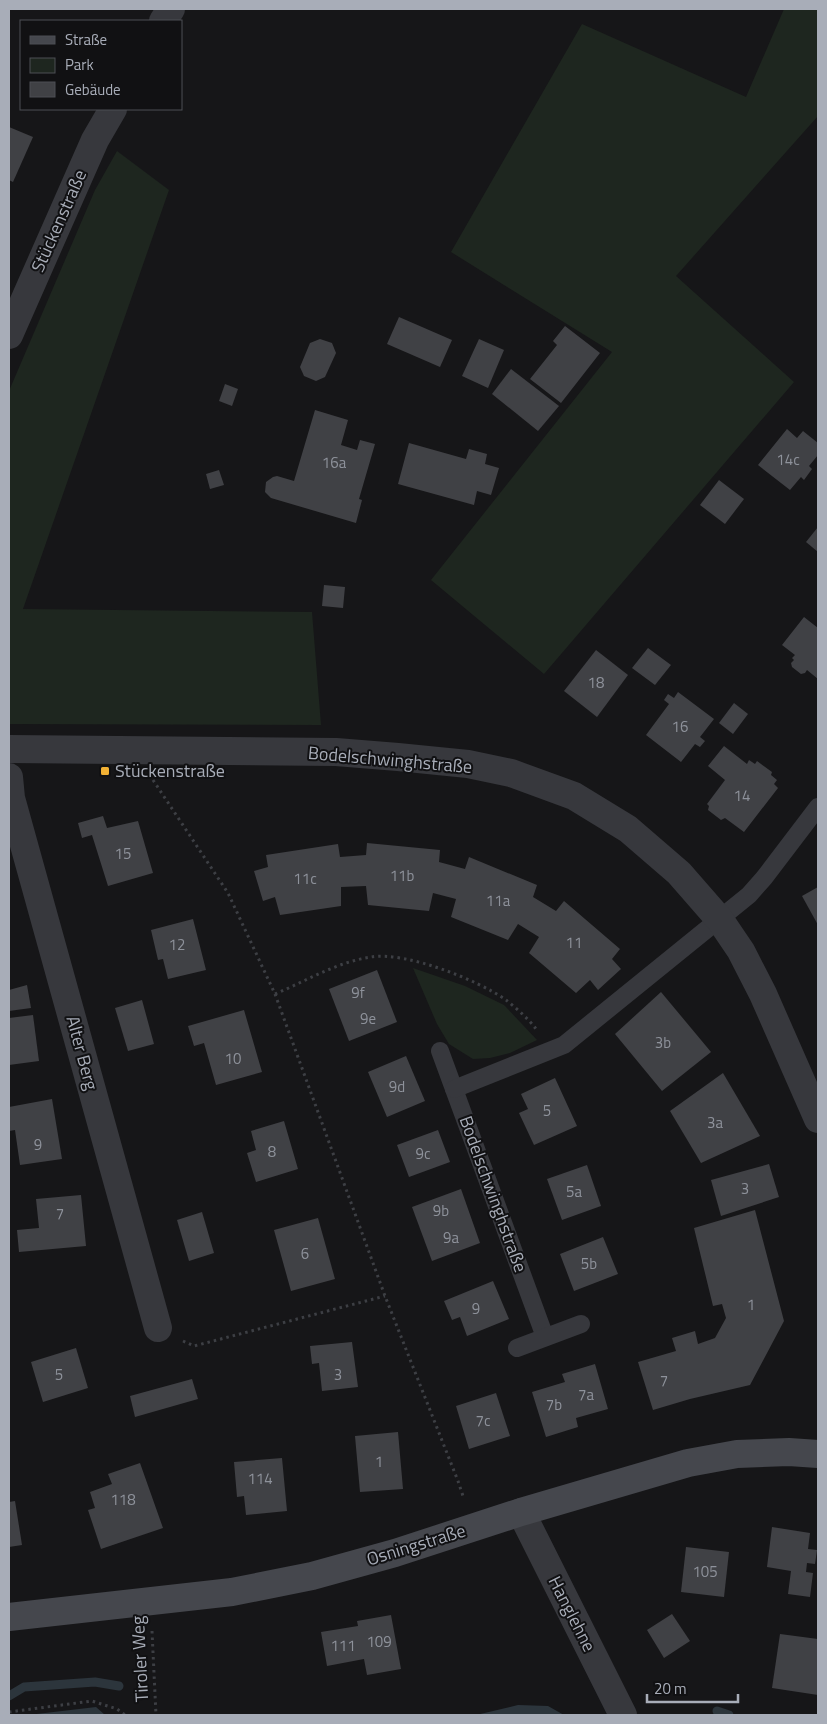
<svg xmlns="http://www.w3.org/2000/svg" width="827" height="1724" font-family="'Titillium Web',sans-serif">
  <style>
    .green { fill: #1e261f }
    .water { fill: #2c353c }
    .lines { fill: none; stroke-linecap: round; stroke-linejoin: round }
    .stream { stroke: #2c353c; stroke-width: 9 }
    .building { fill: #404145 }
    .path { stroke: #3d3f44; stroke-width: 3; stroke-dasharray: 2.5 4; stroke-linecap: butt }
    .service { stroke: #37383d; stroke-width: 18 }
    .minor { stroke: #37383d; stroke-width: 28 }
    .tertiary { stroke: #37383d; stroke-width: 28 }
    .secondary { stroke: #45474d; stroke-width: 28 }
    .poi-dot { fill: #f2b134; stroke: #111113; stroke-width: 2 }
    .labels { text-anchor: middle; stroke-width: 4; stroke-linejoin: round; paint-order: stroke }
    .number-label { font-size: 15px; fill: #8e929b }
    .street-label { font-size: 18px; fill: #a8adb8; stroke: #111113 }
    .poi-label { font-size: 18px; fill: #a8adb8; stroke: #111113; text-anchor: start }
  </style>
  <rect width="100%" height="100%" fill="#161618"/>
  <g class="green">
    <polygon points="784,9 818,9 818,116 676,276 794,382 544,674 431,580 612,352 451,252 582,24 746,97"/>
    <polygon points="117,151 169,190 23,609 312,612 321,725 9,724 9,391 95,190"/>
    <polygon points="413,968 465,986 504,1005 537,1040 510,1053 490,1058 473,1059 449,1044 437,1024"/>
  </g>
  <g class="water">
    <polygon points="518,1705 548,1706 564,1715 476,1715"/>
    <polygon points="96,1707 105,1715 28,1715"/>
  </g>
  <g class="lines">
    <g class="stream">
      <polyline points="9,1696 24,1687 95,1682 119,1686"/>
      <polyline points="717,1711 729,1715"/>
    </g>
  </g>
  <g class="building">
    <polygon points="9,127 33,137 13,182 9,180"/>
    <polygon points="399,317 452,340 440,367 387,344"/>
    <polygon points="565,326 600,353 561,403 530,379 557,345 553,341"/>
    <polygon points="320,339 332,343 336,353 325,377 316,381 304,376 300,367 310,343"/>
    <polygon points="479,339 504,350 488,388 462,376"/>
    <polygon points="511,369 559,406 538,431 492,394"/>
    <polygon points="225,384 238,389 232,406 219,401"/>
    <polygon points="315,410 348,420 341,445 357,450 360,440 375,444 359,499 362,500 356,523 271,498 265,492 266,482 273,477 277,476 294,481"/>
    <polygon points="787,429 797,438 803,431 818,443 818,455 809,466 812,469 804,480 801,477 790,490 758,465"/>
    <polygon points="409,443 466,459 469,449 487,454 485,464 499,468 491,495 477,491 474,505 398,484"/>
    <polygon points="219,470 224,485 210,489 206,474"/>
    <polygon points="719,480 744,499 725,524 700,505"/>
    <polygon points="818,527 818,552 806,542"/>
    <polygon points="324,585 345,587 343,608 322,606"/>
    <polygon points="804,617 818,628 818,679 807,670 805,673 801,674 792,667 791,663 794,660 792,658 795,655 782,645"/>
    <polygon points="648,648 671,665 655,685 632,668"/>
    <polygon points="596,650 628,675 597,717 564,691"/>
    <polygon points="678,692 714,719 700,737 705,741 700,747 695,744 681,762 646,735 669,704 664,700 668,694 674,698"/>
    <polygon points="734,703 748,714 733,734 719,723"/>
    <polygon points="724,746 747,764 749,760 755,764 757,761 772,772 771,775 777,780 774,784 778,788 744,832 725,818 721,820 708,810 709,806 707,804 725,780 708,766"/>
    <polygon points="103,816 107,828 138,821 153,873 108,886 92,835 82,838 78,823"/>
    <polygon points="367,843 440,850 439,862 465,869 469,857 537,885 533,897 556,911 564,901 620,949 612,959 621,969 598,990 590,980 576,993 529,953 539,937 518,924 508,940 451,917 456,899 433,893 429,911 368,905 366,886 341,887 341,906 280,915 275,897 263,901 254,871 268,867 266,855 338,844 340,857 366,855"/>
    <polygon points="818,887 818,925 802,896"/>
    <polygon points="193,919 206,970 168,979 163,959 158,960 151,930"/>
    <polygon points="377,970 397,1022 349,1041 329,989"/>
    <polygon points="27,985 31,1008 9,1011 9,990"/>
    <polygon points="661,992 711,1052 662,1091 615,1034"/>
    <polygon points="142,1000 154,1044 128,1051 115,1008"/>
    <polygon points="244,1010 262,1072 216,1085 204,1043 194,1046 188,1026"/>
    <polygon points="33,1015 39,1061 9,1065 9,1018"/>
    <polygon points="406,1056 425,1101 387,1117 368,1072"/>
    <polygon points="723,1073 760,1136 701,1163 670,1111"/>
    <polygon points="555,1078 577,1126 534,1145 519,1113 528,1109 521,1094"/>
    <polygon points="52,1099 62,1159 20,1165 15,1130 9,1131 9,1107"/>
    <polygon points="284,1121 298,1169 256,1182 247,1153 256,1150 251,1131"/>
    <polygon points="438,1130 450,1162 409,1177 397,1145"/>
    <polygon points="769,1164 779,1197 721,1216 711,1180"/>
    <polygon points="587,1165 601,1206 562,1220 547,1179"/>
    <polygon points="461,1189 480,1243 432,1261 412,1207"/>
    <polygon points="81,1195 86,1246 19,1252 17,1230 39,1228 36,1199"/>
    <polygon points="755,1210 784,1321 750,1385 690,1399 653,1410 638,1362 676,1351 672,1338 695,1331 698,1344 715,1338 726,1318 722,1304 713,1306 694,1228"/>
    <polygon points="202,1212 214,1253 189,1261 177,1220"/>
    <polygon points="318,1218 335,1279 291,1291 274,1230"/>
    <polygon points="603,1237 618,1274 574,1291 560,1254"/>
    <polygon points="493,1281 509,1319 467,1336 460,1317 452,1320 444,1301"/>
    <polygon points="352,1342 358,1387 322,1391 319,1363 312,1364 310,1346"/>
    <polygon points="76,1348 88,1388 43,1402 31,1362"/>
    <polygon points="595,1364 608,1409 576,1418 578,1427 546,1437 532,1392 565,1382 562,1374"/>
    <polygon points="192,1379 198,1399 135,1417 130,1396"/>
    <polygon points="496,1393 510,1436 469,1449 456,1406"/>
    <polygon points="398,1432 403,1489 360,1492 355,1436"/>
    <polygon points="282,1458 287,1511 246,1515 244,1496 237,1497 234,1462"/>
    <polygon points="140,1463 163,1528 101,1549 88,1510 95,1508 90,1492 112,1484 108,1474"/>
    <polygon points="15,1501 22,1545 9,1547 9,1502"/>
    <polygon points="772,1527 810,1533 808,1549 817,1550 815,1564 807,1563 806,1572 813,1573 810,1597 788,1594 791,1571 767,1567"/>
    <polygon points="686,1547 729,1552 724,1597 681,1592"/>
    <polygon points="672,1614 690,1641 664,1658 647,1630"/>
    <polygon points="391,1615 401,1669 367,1675 364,1659 327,1666 321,1632 358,1626 357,1621"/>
    <polygon points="780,1634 818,1639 818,1695 772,1688"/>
  </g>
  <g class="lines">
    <g class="path">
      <polyline points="153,780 228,893 275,994 385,1296 458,1481 464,1499"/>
      <path d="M275,994C306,981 337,962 371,957C405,951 478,980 506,1000C516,1008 529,1019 536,1029"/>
      <polyline points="183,1341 194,1346 385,1296"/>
      <polyline points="152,1631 156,1715"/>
      <polyline points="9,1712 92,1701 117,1709 125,1715"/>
    </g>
    <g class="service">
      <polyline points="440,1051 545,1337"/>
      <polyline points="454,1089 564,1045 749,895 764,878 818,807"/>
      <polyline points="517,1348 581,1324"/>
    </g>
    <g class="minor">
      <polyline points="163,21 171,9"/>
      <polyline points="9,335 95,140 113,109"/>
      <polyline points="9,777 11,798 158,1328"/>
      <polyline points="521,1512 623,1715"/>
    </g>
    <polyline class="tertiary" points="9,749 336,752 398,757 468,764 511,773 574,796 628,829 679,873 720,920 741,951 763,994 818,1119"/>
    <polyline class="secondary" points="9,1617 232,1592 312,1576 395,1553 521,1512 688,1463 737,1454 789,1452 818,1454"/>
  </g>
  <rect class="poi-dot" x="100" y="766" width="10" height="10" rx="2.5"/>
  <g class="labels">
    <g class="number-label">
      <text x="788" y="465">14c</text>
      <text x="334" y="468">16a</text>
      <text x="596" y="688">18</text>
      <text x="680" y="732">16</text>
      <text x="742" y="801">14</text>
      <text x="123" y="859">15</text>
      <text x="402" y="881">11b</text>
      <text x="305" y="884">11c</text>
      <text x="498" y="906">11a</text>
      <text x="574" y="948">11</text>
      <text x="177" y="950">12</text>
      <text x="358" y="998">9f</text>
      <text x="368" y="1024">9e</text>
      <text x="663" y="1048">3b</text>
      <text x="233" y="1064">10</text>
      <text x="397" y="1092">9d</text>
      <text x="547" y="1116">5</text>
      <text x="715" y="1128">3a</text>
      <text x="38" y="1150">9</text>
      <text x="272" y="1157">8</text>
      <text x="423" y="1159">9c</text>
      <text x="745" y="1194">3</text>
      <text x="574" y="1197">5a</text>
      <text x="441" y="1216">9b</text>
      <text x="60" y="1219">7</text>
      <text x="451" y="1243">9a</text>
      <text x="305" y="1259">6</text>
      <text x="589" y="1269">5b</text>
      <text x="751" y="1310">1</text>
      <text x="476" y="1314">9</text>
      <text x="59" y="1380">5</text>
      <text x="338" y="1380">3</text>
      <text x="664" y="1386">7</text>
      <text x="586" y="1400">7a</text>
      <text x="554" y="1410">7b</text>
      <text x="483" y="1426">7c</text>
      <text x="379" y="1467">1</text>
      <text x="260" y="1484">114</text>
      <text x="123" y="1505">118</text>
      <text x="705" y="1577">105</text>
      <text x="379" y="1647">109</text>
      <text x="343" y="1651">111</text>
    </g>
    <g class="street-label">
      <text transform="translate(59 221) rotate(-66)" y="6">Stückenstraße</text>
      <text transform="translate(390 760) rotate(5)" y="6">Bodelschwinghstraße</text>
      <text transform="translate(82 1053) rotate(75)" y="6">Alter Berg</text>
      <text transform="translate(493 1194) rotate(70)" y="6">Bodelschwinghstraße</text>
      <text transform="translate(416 1545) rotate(-17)" y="6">Osningstraße</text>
      <text transform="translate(572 1614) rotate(63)" y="6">Hanglehne</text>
      <text transform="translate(140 1659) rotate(-93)" y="6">Tiroler Weg</text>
    </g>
    <g class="poi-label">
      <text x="115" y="777">Stückenstraße</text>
    </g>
  </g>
  <rect width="827" height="1724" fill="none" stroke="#a8adb8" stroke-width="20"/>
  <rect x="20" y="20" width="162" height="90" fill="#111113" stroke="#4d4f55"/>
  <rect x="30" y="36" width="25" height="8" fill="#45474d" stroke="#4d4f55"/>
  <text x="65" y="45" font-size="15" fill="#a8adb8">Straße</text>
  <rect x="30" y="58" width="25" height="15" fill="#1e261f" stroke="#4d4f55"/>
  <text x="65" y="70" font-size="15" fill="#a8adb8">Park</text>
  <rect x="30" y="82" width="25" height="15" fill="#404145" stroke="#4d4f55"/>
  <text x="65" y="95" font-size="15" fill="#a8adb8">Gebäude</text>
  <path d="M647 1694v8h91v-8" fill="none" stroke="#a8adb8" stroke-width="2.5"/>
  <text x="654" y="1694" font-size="15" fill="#a8adb8" stroke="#111113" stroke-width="4" paint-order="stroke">20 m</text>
</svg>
